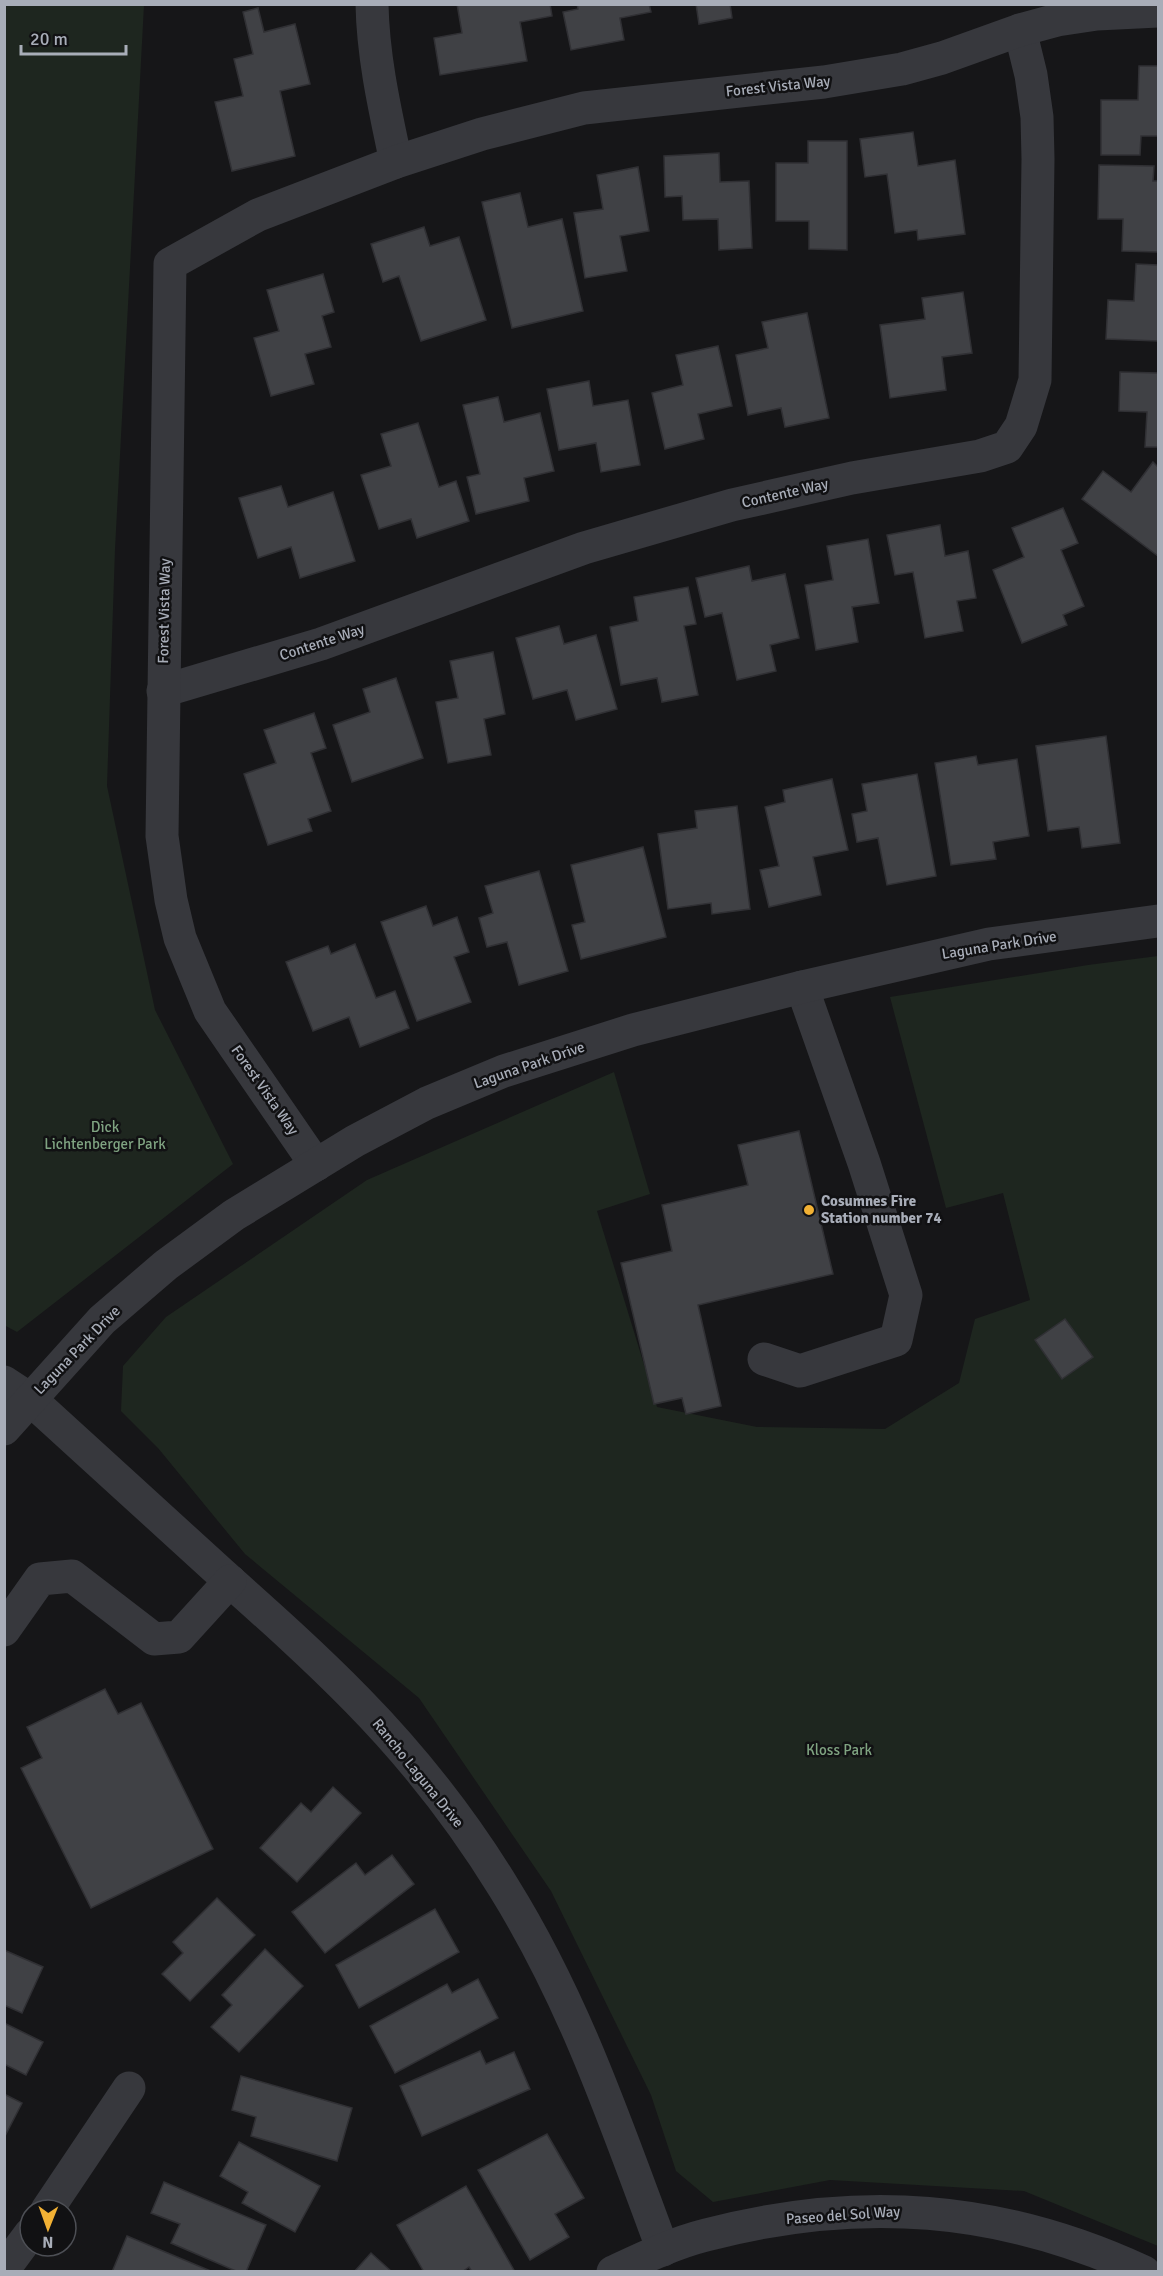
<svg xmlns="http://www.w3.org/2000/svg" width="1163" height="2276" font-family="Signika,sans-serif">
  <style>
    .green { fill: #1e261f }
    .building { fill: #404145; stroke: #303034; stroke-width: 1.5 }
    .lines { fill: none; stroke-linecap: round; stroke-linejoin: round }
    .minor { stroke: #37383d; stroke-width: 33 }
    .poi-dot { fill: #f2b134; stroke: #111113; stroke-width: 2 }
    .labels { text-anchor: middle; stroke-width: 5; stroke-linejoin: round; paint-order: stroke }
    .street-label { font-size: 15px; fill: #a8adb8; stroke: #111113 }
    .park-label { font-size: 15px; fill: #7fa381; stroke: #111113 }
    .poi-label { font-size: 15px; font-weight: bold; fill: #a8adb8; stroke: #111113; text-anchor: start }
  </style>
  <rect width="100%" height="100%" fill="#161618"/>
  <g class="green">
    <polygon points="5,4 144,5 115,549 107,786 155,1010 233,1164 17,1332 4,1325"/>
    <polygon points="1158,956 1158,2246 1024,2191 830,2180 713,2202 676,2171 651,2095 551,1891 419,1698 245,1554 158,1448 121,1411 123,1366 166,1317 367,1180 614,1072 650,1194 597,1211 657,1407 757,1427 885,1429 959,1383 975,1319 1030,1300 1003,1193 946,1208 890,997 1088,965"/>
  </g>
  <g class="building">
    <polygon points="457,4 550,4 552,16 520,22 527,61 440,75 434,38 462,33"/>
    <polygon points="577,4 649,4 651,12 620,18 624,40 571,50 563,12 578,9"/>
    <polygon points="696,4 730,4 732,18 699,24"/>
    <polygon points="258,8 264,32 295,24 310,84 280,91 295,156 232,171 215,102 243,96 234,59 253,54 243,12"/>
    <polygon points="1139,66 1158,66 1158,136 1141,136 1140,155 1101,155 1101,100 1138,100"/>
    <polygon points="913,132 918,166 955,160 965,234 918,240 917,230 895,233 887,174 865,177 860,139"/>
    <polygon points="808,141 847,141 847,250 809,249 809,221 776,221 776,163 808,163"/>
    <polygon points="719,153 720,182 749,181 752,248 719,250 718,219 683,220 682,196 665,197 664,156"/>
    <polygon points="1099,165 1154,166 1153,181 1158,181 1158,252 1122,251 1123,219 1098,219"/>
    <polygon points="638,167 649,231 620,236 627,271 585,278 574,213 603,209 597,175"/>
    <polygon points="520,193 528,227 562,219 583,311 512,328 482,202"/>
    <polygon points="424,227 430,246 459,237 486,320 421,341 399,276 383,282 371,244"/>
    <polygon points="1136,264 1158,265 1158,341 1106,339 1108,300 1134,301"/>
    <polygon points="323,274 334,312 322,316 331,347 305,354 314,384 271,396 254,338 279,331 267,290"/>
    <polygon points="963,292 972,353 942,357 946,390 890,398 880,325 925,319 922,298"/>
    <polygon points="807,313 829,418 785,427 781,408 748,415 736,355 768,348 762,322"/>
    <polygon points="718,346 732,406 698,414 704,439 665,449 652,393 683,385 676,355"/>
    <polygon points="1120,372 1158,373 1158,447 1145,447 1147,412 1119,411"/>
    <polygon points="589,381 593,406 628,400 640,465 601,472 596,443 559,450 547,389"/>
    <polygon points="498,397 504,422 540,413 554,471 524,478 529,501 476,514 467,477 480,474 463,405"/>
    <polygon points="418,423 439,487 456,481 469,521 417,538 411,519 379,529 361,475 391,466 381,434"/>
    <polygon points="1153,462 1158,467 1158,556 1082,499 1103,471 1131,492"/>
    <polygon points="281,486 288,507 333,492 355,561 300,578 291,547 258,558 239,498"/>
    <polygon points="1063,508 1078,543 1061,550 1084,606 1063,615 1067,625 1022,643 993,570 1024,557 1012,528"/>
    <polygon points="940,525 945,556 968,551 976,598 957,601 963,631 925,638 913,572 895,575 887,535"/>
    <polygon points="868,539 879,603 852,607 858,642 816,650 805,585 833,580 827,546"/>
    <polygon points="749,566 752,581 785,574 799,638 770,645 776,671 737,680 722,613 705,617 696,578"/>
    <polygon points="688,587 696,624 684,626 698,695 662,702 657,678 621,685 610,627 638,621 634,597"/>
    <polygon points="559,626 564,644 596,635 617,709 576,720 567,690 533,699 516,638"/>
    <polygon points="493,652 505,714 484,719 491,755 448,763 436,702 458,698 450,661"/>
    <polygon points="396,678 423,758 352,782 333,725 370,712 363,689"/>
    <polygon points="314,713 326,748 311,753 331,811 308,819 312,831 268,845 244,774 276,763 264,730"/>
    <polygon points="1106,736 1120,843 1082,848 1079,827 1048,831 1036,746"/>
    <polygon points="976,756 978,765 1017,759 1029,836 993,842 996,859 951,865 935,763"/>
    <polygon points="917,774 936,876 887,885 878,838 857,842 852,814 867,811 862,784"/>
    <polygon points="832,779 848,850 813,857 821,895 769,907 760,870 779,866 765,807 785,802 783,790"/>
    <polygon points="737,806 750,909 712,914 711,903 668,909 658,834 697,828 695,811"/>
    <polygon points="643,847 666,937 581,959 572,925 585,922 571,865"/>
    <polygon points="539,871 568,971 519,985 507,942 487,947 479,918 493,913 485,886"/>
    <polygon points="426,906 433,926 457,917 469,952 454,957 471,1002 417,1021 381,922"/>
    <polygon points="355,944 376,998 395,991 409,1028 360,1047 349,1017 313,1031 286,962 328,946 331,954"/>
    <polygon points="799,1131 833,1274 698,1305 721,1406 686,1414 682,1398 654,1404 621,1263 672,1251 662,1205 748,1185 738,1145"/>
    <polygon points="1065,1319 1093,1357 1062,1379 1035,1340"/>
    <polygon points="105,1689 118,1714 141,1703 213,1849 91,1908 21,1768 42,1758 27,1727"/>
    <polygon points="333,1787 361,1813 297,1882 260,1848 301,1803 311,1812"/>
    <polygon points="392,1855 414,1884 325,1953 292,1912 356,1863 365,1875"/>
    <polygon points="217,1898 255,1935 190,2001 162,1974 183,1953 173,1942"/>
    <polygon points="435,1909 459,1952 359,2008 336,1965"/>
    <polygon points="265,1949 303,1986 239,2052 211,2027 232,2005 222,1995"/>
    <polygon points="4,1950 43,1967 22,2013 4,2005"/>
    <polygon points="478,1979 498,2018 395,2073 370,2026 447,1984 452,1993"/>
    <polygon points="4,2023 43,2042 26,2075 4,2064"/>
    <polygon points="480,2051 486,2064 514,2052 530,2089 422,2136 400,2086"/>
    <polygon points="241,2076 352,2108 337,2161 251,2136 256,2117 232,2110"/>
    <polygon points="4,2094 22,2103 4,2138"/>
    <polygon points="547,2134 584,2198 555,2214 569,2237 530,2260 478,2170"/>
    <polygon points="239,2142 320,2186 295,2232 242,2203 248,2192 220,2176"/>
    <polygon points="164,2182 266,2225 246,2272 238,2272 171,2243 180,2224 151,2213"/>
    <polygon points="466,2186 515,2272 472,2272 469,2267 462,2272 424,2272 397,2225"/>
    <polygon points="127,2236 213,2272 112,2272"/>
    <polygon points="371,2253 392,2272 354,2272"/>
  </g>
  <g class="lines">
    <g class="minor">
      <path d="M372,4C373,58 385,110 396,162"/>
      <polyline points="163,691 321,644 584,548 732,505 852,478 980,456 1007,447 1021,426 1035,380 1038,159 1037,117 1031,75 1020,30"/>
      <polyline points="316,1165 210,1011 180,938 171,900 162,836 170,264 258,215 396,162 482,134 584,108 824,82 902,69 942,58 1020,30 1057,20 1097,14 1158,11"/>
      <polyline points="764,1359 800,1371 896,1340 906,1295 864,1163 802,987"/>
      <path d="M4,1382L30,1399C94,1457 158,1516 222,1574C268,1615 314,1656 357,1700C412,1756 463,1821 504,1888C575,2002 616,2124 663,2250"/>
      <polyline points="4,1429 102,1320 166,1265 234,1215 355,1141 427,1103 504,1071 633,1030 802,987 989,944 1158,921"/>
      <polyline points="4,1630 40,1579 72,1576 154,1639 179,1637 230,1581"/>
      <polyline points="47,2210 129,2088"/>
      <polyline points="4,2269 30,2234"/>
      <path d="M613,2272C643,2258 674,2243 706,2235C859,2195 1000,2205 1144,2272"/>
    </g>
  </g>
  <circle class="poi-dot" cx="809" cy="1210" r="6"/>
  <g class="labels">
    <g class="street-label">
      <text transform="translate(778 86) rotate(-6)" y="5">Forest Vista Way</text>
      <text transform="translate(785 493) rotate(-13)" y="5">Contente Way</text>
      <text transform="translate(164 611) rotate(-89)" y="5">Forest Vista Way</text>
      <text transform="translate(322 642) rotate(-18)" y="5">Contente Way</text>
      <text transform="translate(999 945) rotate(-9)" y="5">Laguna Park Drive</text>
      <text transform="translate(529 1065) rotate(-19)" y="5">Laguna Park Drive</text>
      <text transform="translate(265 1090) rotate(55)" y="5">Forest Vista Way</text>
      <text transform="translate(77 1350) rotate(-46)" y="5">Laguna Park Drive</text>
      <text transform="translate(418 1773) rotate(51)" y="5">Rancho Laguna Drive</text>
      <text transform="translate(843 2215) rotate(-4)" y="5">Paseo del Sol Way</text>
    </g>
    <g class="park-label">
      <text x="105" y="1132">Dick<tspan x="105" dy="17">Lichtenberger Park</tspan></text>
      <text x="839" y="1755">Kloss Park</text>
    </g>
    <g class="poi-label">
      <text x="821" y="1206">Cosumnes Fire<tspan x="821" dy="17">Station number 74</tspan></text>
    </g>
  </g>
  <rect width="1163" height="2276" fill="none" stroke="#a8adb8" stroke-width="12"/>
  <g transform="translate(48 2228) rotate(181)"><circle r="28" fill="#111113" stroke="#4d4f55" stroke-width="1.5"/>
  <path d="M0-4.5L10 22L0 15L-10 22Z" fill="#f2b134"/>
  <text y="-9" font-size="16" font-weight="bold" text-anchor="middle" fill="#a8adb8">N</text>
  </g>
  <path d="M21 45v9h105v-9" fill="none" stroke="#a8adb8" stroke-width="3"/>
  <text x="30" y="45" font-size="18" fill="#a8adb8" stroke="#111113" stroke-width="4.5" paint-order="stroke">20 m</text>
</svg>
